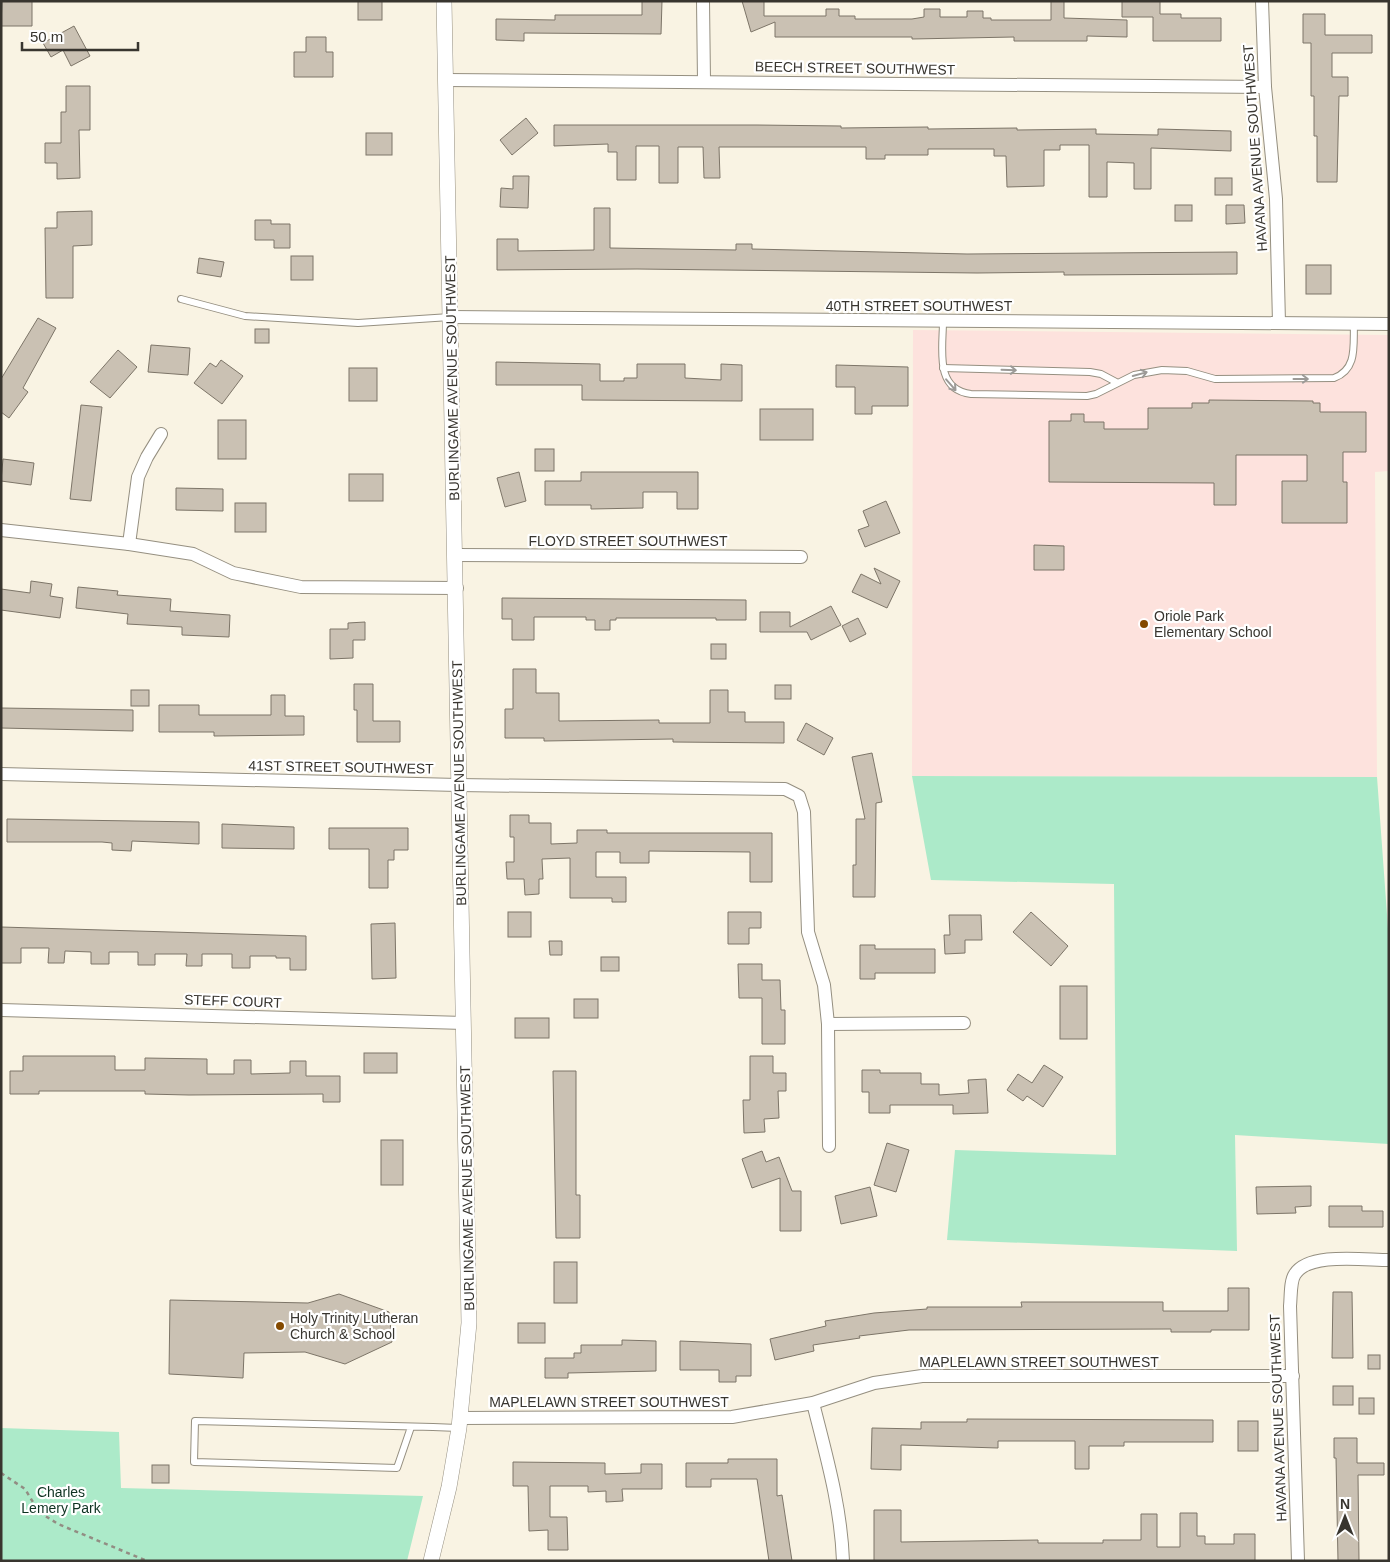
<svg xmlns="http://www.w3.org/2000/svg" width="1390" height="1562" font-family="Arial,sans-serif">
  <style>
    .education { fill: #fde2dd }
    .green { fill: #aceac9 }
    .building { fill: #cac1b3; stroke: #7d7568 }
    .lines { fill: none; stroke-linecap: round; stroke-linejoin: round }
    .service-casing { stroke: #958f80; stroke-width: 8 }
    .minor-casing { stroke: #958f80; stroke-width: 14 }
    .tertiary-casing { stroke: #958f80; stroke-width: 16 }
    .path { stroke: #928d83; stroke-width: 2.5; stroke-dasharray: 4 4; stroke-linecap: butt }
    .service { stroke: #fff; stroke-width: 6 }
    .minor { stroke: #fff; stroke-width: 12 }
    .tertiary { stroke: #fff; stroke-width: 15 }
    .oneway { stroke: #9c9a97 }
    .poi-dot { fill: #844a00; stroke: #fff; stroke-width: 2 }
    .labels { text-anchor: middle; stroke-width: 4.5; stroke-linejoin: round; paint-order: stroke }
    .street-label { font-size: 14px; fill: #38352f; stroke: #fff }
    .poi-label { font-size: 14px; fill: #38352f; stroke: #fff; text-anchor: start }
    .park-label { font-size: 14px; fill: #0e3221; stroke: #fff }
  </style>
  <rect width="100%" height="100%" fill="#f9f3e3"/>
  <polygon class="education" points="913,330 1389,335 1389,471 1375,472 1377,777 912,776"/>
  <g class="green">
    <polygon points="912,776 1377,777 1389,942 1389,1144 1235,1135 1237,1251 947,1240 955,1150 1116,1155 1114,884 931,880"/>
    <polygon points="1,1428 119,1432 121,1488 423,1496 407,1561 1,1561"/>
  </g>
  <g class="building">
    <polygon points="2,1 32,1 32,26 1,26"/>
    <rect x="358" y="1" width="24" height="19"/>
    <polygon points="642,1 662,1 661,34 524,33 524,41 496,40 496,19 555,20 555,15 642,15"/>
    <polygon points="742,1 764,1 764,16 826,16 826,9 839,9 839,16 855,16 855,19 912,19 924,17 924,9 940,9 940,17 967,17 967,11 983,11 983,18 991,18 991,20 1051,20 1051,1 1064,1 1064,18 1127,20 1127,37 1087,36 1087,41 1014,41 1014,37 912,39 912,37 775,37 775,22 751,32"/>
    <polygon points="1122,1 1160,1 1160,14 1181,14 1181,18 1221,18 1221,41 1153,41 1153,17 1122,17"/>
    <polygon points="1303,14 1325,14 1325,35 1372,35 1372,53 1332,53 1332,77 1348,77 1348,96 1339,96 1337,182 1317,182 1317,136 1314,136 1314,96 1311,96 1311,43 1303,43"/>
    <polygon points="74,26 90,56 71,66 63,50 51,57 43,43"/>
    <polygon points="306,37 326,37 326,52 333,52 333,77 294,77 294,52 306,52"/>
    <polygon points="66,86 90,86 90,130 79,130 80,178 57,179 57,163 45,163 45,143 61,143 61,112 66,112"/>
    <polygon points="526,118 538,133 512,155 500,140"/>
    <polygon points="554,125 757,125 841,126 841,128 928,127 928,129 1017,128 1017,130 1096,129 1096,134 1158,135 1158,129 1231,131 1231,151 1151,148 1151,189 1134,189 1134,163 1107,162 1107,197 1089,197 1089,145 1060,145 1060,150 1044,150 1044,186 1007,187 1006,156 994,156 994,149 928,149 928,155 885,155 885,159 866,159 866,147 719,147 720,178 704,178 703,147 678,147 678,183 659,183 659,146 636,146 636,180 617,180 617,152 608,152 608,144 554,146"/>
    <rect x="366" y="133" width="26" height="22"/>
    <polygon points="513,176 529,176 528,208 500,207 501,188 513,189"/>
    <rect x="1215" y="178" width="17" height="17"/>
    <rect x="1175" y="205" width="17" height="16"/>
    <polygon points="1226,205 1244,205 1245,223 1226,224"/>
    <polygon points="594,208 610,208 610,248 736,250 736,244 752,244 752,249 967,254 1237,252 1237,274 1064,275 1064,272 977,273 637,269 497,270 497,239 518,239 518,251 594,250"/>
    <polygon points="92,211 92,245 73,246 73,298 46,298 45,228 57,228 57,212"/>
    <polygon points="255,220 271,220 271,224 290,224 290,248 274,248 274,240 255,240"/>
    <rect x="291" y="256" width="22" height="24"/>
    <polygon points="199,258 224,262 221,277 197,273"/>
    <rect x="1306" y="265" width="25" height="29"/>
    <polygon points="38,318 56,328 23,388 28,392 9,418 1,412 1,379"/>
    <rect x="255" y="329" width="14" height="14"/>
    <polygon points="151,345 190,348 188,375 148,372"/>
    <polygon points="118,350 137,367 110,398 90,382"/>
    <polygon points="221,360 243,376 222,404 194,383 210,363 216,367"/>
    <polygon points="496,362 600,364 600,381 624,381 624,378 637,378 637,364 685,364 685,378 721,380 721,364 742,365 742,401 582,400 582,385 496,385"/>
    <polygon points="836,365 908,367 908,406 872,406 872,414 855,414 855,387 836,387"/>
    <rect x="349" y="368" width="28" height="33"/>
    <polygon points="1209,400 1313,401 1313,403 1320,403 1320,412 1366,412 1366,452 1343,452 1343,482 1347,482 1347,523 1282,523 1282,481 1307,481 1307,455 1236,455 1236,505 1214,505 1214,483 1049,482 1049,421 1071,421 1071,414 1084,414 1084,422 1104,422 1104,429 1148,429 1148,408 1192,408 1192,403 1209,403"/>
    <polygon points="81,405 102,407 91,501 70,499"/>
    <rect x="760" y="409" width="53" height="31"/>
    <rect x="218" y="420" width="28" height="39"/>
    <rect x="535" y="449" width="19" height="22"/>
    <polygon points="3,459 34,463 31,485 1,481"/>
    <polygon points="519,472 526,501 505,507 497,478"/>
    <polygon points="581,472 698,472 698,509 677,509 677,492 643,492 643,508 591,509 591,505 545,505 545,481 581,481"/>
    <rect x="349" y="474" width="34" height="27"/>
    <polygon points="176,488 223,489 223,511 176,510"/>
    <polygon points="886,501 900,533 865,547 858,530 869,526 863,511"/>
    <rect x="235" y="503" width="31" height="29"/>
    <polygon points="1034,545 1064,546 1064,570 1034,570"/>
    <polygon points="874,568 900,581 887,608 852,592 861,574 881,584"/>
    <polygon points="31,581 52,584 50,596 63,598 60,618 1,610 1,589 30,593"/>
    <polygon points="78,587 118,591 117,595 171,599 170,611 230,615 229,637 182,635 182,627 127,624 128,614 76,608"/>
    <polygon points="502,598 746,600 746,620 716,620 716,618 616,618 616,620 610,620 610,630 595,630 595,620 586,620 586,617 534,617 534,640 512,640 512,619 502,619"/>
    <polygon points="831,606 841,625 811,640 807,632 760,632 760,612 790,612 790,627"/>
    <polygon points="858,618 866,634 850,642 842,626"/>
    <polygon points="365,622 365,640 353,640 353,658 330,659 330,629 348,629 348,623"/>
    <rect x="711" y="644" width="15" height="15"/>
    <polygon points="513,669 536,669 536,693 559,693 559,721 659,720 659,723 710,723 710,690 728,690 728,712 745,712 745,722 784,722 784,743 673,742 673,739 544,741 544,738 505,738 505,709 513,709"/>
    <polygon points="354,684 373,684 373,721 400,721 400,742 357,742 357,710 354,710"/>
    <rect x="775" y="685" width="16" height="14"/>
    <rect x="131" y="690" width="18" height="16"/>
    <polygon points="271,695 285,695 285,716 304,716 304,735 214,736 214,732 159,732 159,705 199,705 199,715 271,715"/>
    <polygon points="1,708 133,710 133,731 1,728"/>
    <polygon points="806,723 833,738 824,755 797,740"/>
    <polygon points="872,753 882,802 876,803 875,897 853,897 853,865 856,865 856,819 865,819 852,757"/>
    <polygon points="510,815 529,815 529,823 551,823 551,844 577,843 577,830 607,830 607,833 772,833 772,882 750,882 750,852 649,851 649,863 620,863 620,852 596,852 596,877 626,877 626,902 612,902 612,898 570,898 570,858 542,859 543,879 539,879 539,894 525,895 524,879 507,879 506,862 514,862 514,837 510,837"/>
    <polygon points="7,819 199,822 199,844 132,841 131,851 112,850 112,843 102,842 7,842"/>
    <polygon points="222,824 294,827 294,849 222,848"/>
    <polygon points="329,828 408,828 408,850 394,850 394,860 388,860 388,888 369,888 369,849 329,849"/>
    <rect x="508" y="912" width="23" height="25"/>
    <polygon points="728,912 761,912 761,928 749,928 749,944 728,944"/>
    <polygon points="1031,912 1068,946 1051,966 1013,932"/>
    <polygon points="949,915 981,915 982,940 965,940 965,953 945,954 944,935 950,935"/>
    <polygon points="395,923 396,978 372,979 371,924"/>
    <polygon points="1,927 306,936 306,970 290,970 290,958 276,958 276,956 250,956 250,968 232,968 232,954 202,954 202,966 186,966 187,954 155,954 155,965 138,965 138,952 109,952 109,964 91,964 91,952 65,951 64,963 48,963 49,948 21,948 21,963 1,963"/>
    <polygon points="549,941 562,941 562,955 550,955"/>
    <polygon points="860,945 875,945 875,949 935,949 935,973 875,973 875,979 860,979"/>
    <rect x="601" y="957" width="18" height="14"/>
    <polygon points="738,964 762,964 762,980 780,980 781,1010 785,1010 785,1044 762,1044 762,998 739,998"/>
    <rect x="1060" y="986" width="27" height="53"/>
    <rect x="574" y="999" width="24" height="19"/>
    <rect x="515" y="1018" width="34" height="20"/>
    <rect x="364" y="1053" width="33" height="20"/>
    <polygon points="23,1056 115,1056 115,1070 145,1070 145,1058 207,1059 207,1074 234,1074 234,1060 251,1060 251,1074 290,1073 290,1061 306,1061 306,1076 340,1076 340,1102 323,1102 323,1094 189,1095 145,1094 145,1091 39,1091 39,1094 10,1094 10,1071 23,1071"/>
    <polygon points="750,1056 773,1056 773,1073 786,1073 786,1091 778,1091 779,1118 764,1119 765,1132 744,1133 743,1100 750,1100"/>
    <polygon points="1044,1065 1063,1077 1043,1107 1027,1096 1023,1101 1007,1090 1018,1074 1032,1083"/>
    <polygon points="862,1070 880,1070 880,1073 921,1073 921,1084 939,1084 939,1095 969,1093 968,1080 986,1079 988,1113 953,1114 953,1105 890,1105 890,1113 869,1113 869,1092 862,1092"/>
    <polygon points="553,1071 576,1071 576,1195 580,1195 580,1238 556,1238"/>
    <rect x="381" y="1140" width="22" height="45"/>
    <polygon points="887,1143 909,1150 896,1192 874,1185"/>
    <polygon points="762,1151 766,1162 779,1157 792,1191 801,1191 801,1231 780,1231 780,1178 752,1188 742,1159"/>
    <polygon points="1311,1186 1311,1206 1295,1207 1296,1213 1257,1214 1256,1187"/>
    <polygon points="870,1187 877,1216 841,1224 835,1196"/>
    <polygon points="1329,1206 1362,1206 1362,1211 1383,1211 1383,1227 1329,1227"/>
    <rect x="554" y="1262" width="23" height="41"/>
    <polygon points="1228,1288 1249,1288 1249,1330 1211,1330 1211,1332 1171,1332 1171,1329 909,1330 859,1336 860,1338 813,1345 814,1351 775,1360 770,1339 826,1326 825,1321 874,1313 927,1309 927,1307 1022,1307 1021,1302 1163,1302 1163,1311 1228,1311"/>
    <polygon points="1333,1292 1352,1292 1353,1358 1332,1358"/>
    <polygon points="339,1294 389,1312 392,1342 345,1364 305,1352 244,1353 243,1378 169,1374 170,1300 308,1303"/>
    <rect x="518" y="1323" width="27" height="20"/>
    <polygon points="622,1340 656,1341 656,1371 568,1373 568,1378 545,1378 545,1358 574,1358 574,1353 581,1353 581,1345 622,1345"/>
    <polygon points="680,1341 751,1344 751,1376 736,1376 736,1382 719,1382 719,1370 680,1370"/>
    <rect x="1368" y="1355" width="12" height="14"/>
    <rect x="1333" y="1386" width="20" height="19"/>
    <rect x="1359" y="1398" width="15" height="16"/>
    <polygon points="967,1419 1213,1420 1213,1442 1124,1442 1124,1446 1089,1446 1089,1469 1075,1469 1075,1441 998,1441 998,1448 901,1445 901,1470 871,1469 872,1428 921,1429 921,1422 967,1422"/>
    <rect x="1238" y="1421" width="20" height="30"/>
    <polygon points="1334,1438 1357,1438 1357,1463 1384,1463 1384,1475 1358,1475 1359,1561 1338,1561 1336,1458 1334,1458"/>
    <polygon points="728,1459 777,1459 777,1496 782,1495 792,1561 769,1561 757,1479 711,1479 711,1487 686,1487 686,1463 728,1463"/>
    <polygon points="513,1462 605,1463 605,1474 641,1473 641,1464 662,1464 662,1489 622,1489 623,1501 606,1502 606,1491 588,1492 588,1486 550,1486 550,1517 567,1517 568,1550 548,1550 548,1530 529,1531 528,1486 513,1486"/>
    <rect x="152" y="1465" width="17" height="18"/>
    <polygon points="874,1510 901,1510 901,1542 1038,1540 1038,1543 1103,1543 1103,1540 1141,1540 1141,1514 1157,1514 1157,1547 1180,1547 1180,1513 1197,1513 1197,1536 1205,1536 1205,1544 1234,1544 1234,1534 1255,1534 1255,1561 874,1561"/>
  </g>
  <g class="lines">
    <defs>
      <g id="service">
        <polyline points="181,299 245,316 358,323 450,317"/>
        <path d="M943,321C943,348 934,390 971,394L1087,396L1096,394L1134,375L1162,370L1187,371L1215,379L1334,378C1358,369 1353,345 1354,323"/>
        <polyline points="943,368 1090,372 1101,374 1116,382"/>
        <polyline points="411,1427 397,1468 194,1462 195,1421 433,1427 458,1428"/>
      </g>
      <g id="minor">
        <polyline points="703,1 704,81"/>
        <polyline points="1262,1 1265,87 1276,199 1279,323"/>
        <polyline points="446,80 1265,87"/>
        <polyline points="450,317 1389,324"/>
        <polyline points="1,530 129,544 193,554 233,573 301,587 457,588"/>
        <polyline points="129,544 138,477 147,457 161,434"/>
        <polyline points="456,555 801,557"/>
        <polyline points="1,774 458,785 785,789 799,796 804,812 808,932 824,985 828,1024 829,1146"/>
        <polyline points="1,1010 464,1023"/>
        <polyline points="828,1024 964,1023"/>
        <path d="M813,1403C826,1455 841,1506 843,1561"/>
        <polyline points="461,1418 732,1417 813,1403 874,1383 922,1376 1293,1376"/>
        <path d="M1298,1561L1290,1306C1291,1297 1290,1281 1295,1274C1309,1252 1364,1260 1389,1260"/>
      </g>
      <polyline id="tertiary" points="431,1561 449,1487 459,1428 469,1323 444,1"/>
    </defs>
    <use href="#service" class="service-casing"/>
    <use href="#minor" class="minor-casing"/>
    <use href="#tertiary" class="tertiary-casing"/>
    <polyline class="path" points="1,1473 25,1489 39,1512 58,1524 147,1561"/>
    <use href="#service" class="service"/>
    <use href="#minor" class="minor"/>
    <use href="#tertiary" class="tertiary"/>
  </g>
  <defs><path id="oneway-shaft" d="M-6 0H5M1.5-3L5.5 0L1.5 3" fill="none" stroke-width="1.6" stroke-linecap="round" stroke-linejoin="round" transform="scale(1.25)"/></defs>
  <g class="oneway">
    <use href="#oneway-shaft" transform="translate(1009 370) rotate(2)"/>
    <use href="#oneway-shaft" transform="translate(1140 374) rotate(-15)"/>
    <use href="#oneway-shaft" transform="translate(1301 379)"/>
    <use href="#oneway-shaft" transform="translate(951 385) rotate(49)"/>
  </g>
  <g class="poi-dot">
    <circle cx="1144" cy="624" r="5"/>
    <circle cx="280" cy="1326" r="5"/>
  </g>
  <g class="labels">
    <g class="street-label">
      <text transform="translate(855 68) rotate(1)" y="5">BEECH STREET SOUTHWEST</text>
      <text transform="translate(1255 148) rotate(-94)" y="5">HAVANA AVENUE SOUTHWEST</text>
      <text x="919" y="311">40TH STREET SOUTHWEST</text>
      <text transform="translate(452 378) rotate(-91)" y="5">BURLINGAME AVENUE SOUTHWEST</text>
      <text x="628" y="546">FLOYD STREET SOUTHWEST</text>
      <text transform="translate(341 767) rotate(1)" y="5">41ST STREET SOUTHWEST</text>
      <text transform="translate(459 783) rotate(-91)" y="5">BURLINGAME AVENUE SOUTHWEST</text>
      <text transform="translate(233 1001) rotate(2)" y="5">STEFF COURT</text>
      <text transform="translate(467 1188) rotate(-91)" y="5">BURLINGAME AVENUE SOUTHWEST</text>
      <text x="1039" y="1367">MAPLELAWN STREET SOUTHWEST</text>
      <text x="609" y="1407">MAPLELAWN STREET SOUTHWEST</text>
      <text transform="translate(1278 1418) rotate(-92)" y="5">HAVANA AVENUE SOUTHWEST</text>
    </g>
    <g class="poi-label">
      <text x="1154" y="621">Oriole Park<tspan x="1154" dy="16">Elementary School</tspan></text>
      <text x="290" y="1323">Holy Trinity Lutheran<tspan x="290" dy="16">Church &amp; School</tspan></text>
    </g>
    <g class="park-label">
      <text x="61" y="1497">Charles<tspan x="61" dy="16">Lemery Park</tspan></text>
    </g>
  </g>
  <rect width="1390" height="1562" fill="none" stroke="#38352f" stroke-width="5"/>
  <g transform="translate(1345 1517)" stroke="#ffffff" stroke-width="4" paint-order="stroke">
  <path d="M0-4L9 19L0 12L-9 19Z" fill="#38352f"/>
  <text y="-8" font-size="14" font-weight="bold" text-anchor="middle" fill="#38352f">N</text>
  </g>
  <path d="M22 42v8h116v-8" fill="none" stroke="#38352f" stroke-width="2.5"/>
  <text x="30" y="42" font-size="15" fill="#38352f" stroke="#ffffff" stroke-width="4" paint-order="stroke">50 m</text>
</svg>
